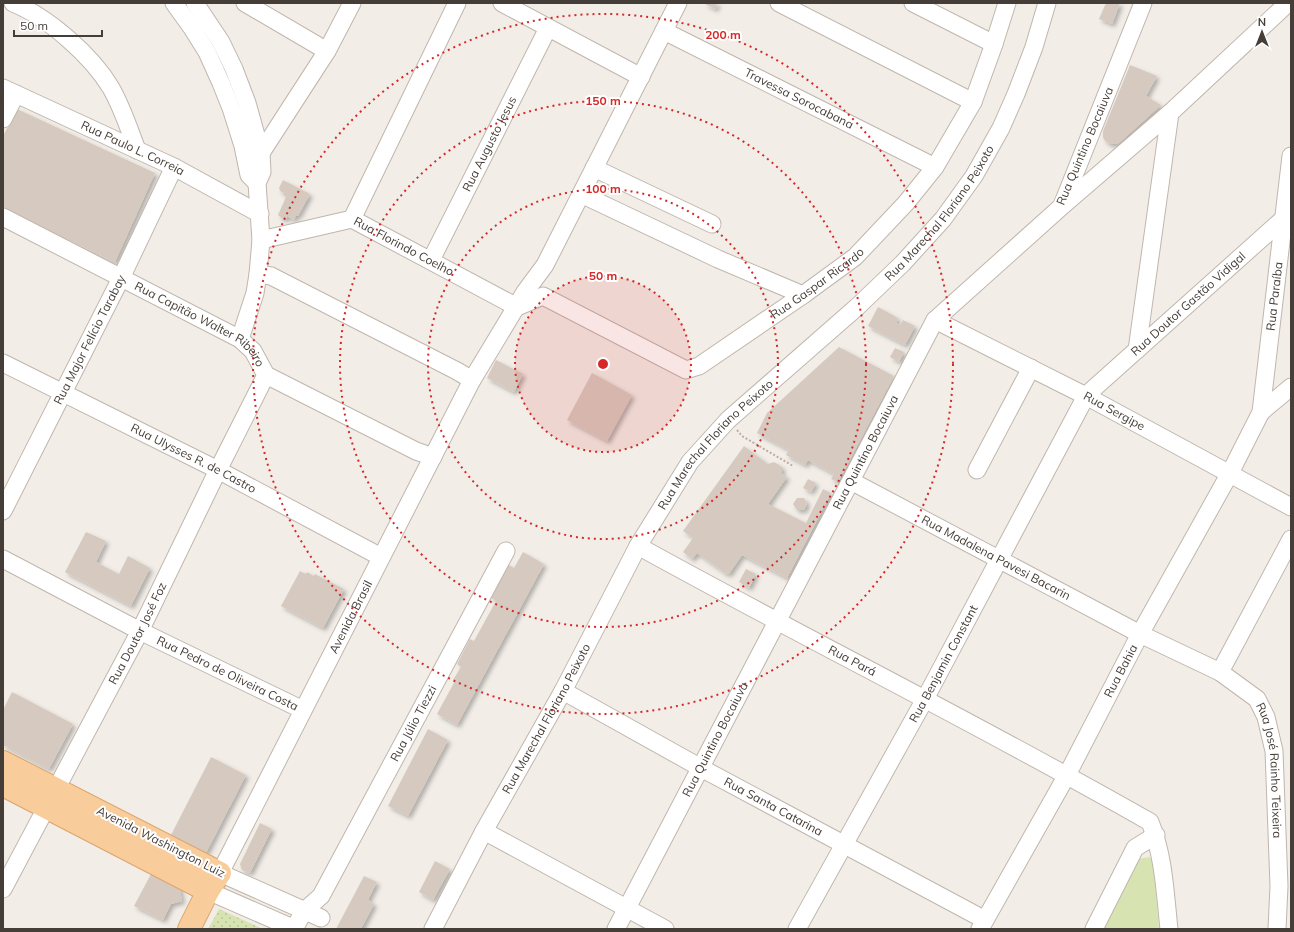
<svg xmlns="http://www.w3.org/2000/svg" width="1294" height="932" font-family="Mulish,sans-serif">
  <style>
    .grass { fill: url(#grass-dots) }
    .garden { fill: #d7e4b2 }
    .building { fill: #d6cac0; filter: url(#shadow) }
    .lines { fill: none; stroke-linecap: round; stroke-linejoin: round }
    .minor-casing { stroke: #c0b6ad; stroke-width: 19 }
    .major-casing { stroke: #dca56c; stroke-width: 24 }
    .path { stroke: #beac9d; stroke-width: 2; stroke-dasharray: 2 2; stroke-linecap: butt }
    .minor { stroke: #fff; stroke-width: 17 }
    .major { stroke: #f8cc9b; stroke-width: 22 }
    .ring { fill: none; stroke: #d62828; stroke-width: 2; stroke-dasharray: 2 4 }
    .labels { text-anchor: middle; stroke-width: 4; stroke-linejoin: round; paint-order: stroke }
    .street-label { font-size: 12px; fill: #453d37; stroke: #fff }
    .centre { fill: #d62828; stroke: #fff; stroke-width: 2 }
    .ring-label { font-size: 12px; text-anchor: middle; font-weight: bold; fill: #d62828; stroke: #fff; stroke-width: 4; stroke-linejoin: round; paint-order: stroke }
  </style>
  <defs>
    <pattern id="grass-dots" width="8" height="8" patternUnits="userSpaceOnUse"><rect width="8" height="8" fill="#d7e4b2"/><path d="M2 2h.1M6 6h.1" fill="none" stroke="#bac49a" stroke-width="1.8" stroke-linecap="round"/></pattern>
    <filter id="shadow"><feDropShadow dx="3" dy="3" stdDeviation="2" flood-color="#0004"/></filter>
  </defs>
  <rect width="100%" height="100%" fill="#f2ede7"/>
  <polygon class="grass" points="219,909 263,929 208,929"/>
  <polygon class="garden" points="1149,857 1153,860 1159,929 1103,929 1138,859"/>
  <g class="building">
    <polygon points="703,3 718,3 715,9"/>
    <polygon points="1106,3 1120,3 1112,24 1099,19"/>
    <polygon points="1130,65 1157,76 1146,96 1161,105 1119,143 1114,144 1110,144 1105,141 1103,137 1103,131"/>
    <polygon points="17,109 155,173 115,262 3,209 3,136"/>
    <polygon points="283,180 310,194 298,216 296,215 294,220 287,216 286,219 283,219 278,215 286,197 283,195 284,193 280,191 279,188"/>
    <polygon points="878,307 898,318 896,323 900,325 903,320 915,326 905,345 868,326"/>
    <polygon points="839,347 894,376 838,482 831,479 834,474 808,460 805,465 796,460 786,455 789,450 757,433 767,413"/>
    <polygon points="895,348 904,352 899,362 890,357"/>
    <polygon points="496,360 523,374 514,392 487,378"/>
    <polygon points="592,373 632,395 607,441 567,420"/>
    <polygon points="744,446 768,464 774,462 782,467 782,474 787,477 768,504 806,523 823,489 831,493 787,578 742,555 729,574 725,573 697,553 692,559 683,552 693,538 683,531"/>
    <polygon points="808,479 816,483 811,492 803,488"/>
    <polygon points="797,498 804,498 807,504 804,510 797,510 793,504"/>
    <polygon points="86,532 106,541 96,562 119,574 128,556 150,568 131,606 65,572"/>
    <polygon points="523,552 544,564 457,725 437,714 455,681 453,680 461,667 457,664 470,639 474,641 496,601 490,597 507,564 514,568"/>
    <polygon points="746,569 756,574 749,588 739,582"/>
    <polygon points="300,571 306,574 307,572 314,576 315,574 344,589 323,628 281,606"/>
    <polygon points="12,692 73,724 49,769 3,745 3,710"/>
    <polygon points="428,729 448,740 408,816 388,806"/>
    <polygon points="211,757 246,775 206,853 171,835"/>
    <polygon points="260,823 272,829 250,873 242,870 240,864"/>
    <polygon points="435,861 450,869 433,900 419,892"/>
    <polygon points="151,874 179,885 182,901 171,904 163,920 134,906"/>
    <polygon points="364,876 377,882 368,900 374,904 361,929 336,929"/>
  </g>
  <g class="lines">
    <defs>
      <g id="minor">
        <path d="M13,3C48,17 92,56 111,88C122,107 129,129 137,150"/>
        <polyline points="174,3 192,28 207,52 221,83 231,108 243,146 249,175 257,183"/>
        <polyline points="195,3 221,42 234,69 247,103 261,153 262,172 257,183 261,240 258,274 255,293 240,339"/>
        <polyline points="245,3 327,51"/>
        <polyline points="502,3 641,77"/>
        <polyline points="779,3 973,102"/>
        <polyline points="913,3 994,44"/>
        <path id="s1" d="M664,31L935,167"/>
        <path id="s2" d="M3,88L174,167L260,214"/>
        <polyline points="3,119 16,94"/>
        <polyline points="255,155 261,153 327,51 352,3"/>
        <polyline points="594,168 712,224"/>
        <polyline points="581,194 718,259 803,295"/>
        <polyline points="1063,203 1143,3"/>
        <path id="s3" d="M3,217L240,339L253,351L266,375L416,451L433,457"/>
        <polyline points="352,219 457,3"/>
        <path id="s4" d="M261,240L352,219L517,307"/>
        <path id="s5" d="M431,260L548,28"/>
        <polyline points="258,274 271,276 457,371 472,380"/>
        <path id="s6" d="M517,307L543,296L686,370L699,366L803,295L855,257L906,203L935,167L973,102L994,44L1007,3"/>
        <path id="s7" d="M935,320L1086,396L1291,507"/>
        <polyline points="1137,350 1170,113"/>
        <path id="s8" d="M3,363L218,470L381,557"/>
        <polyline points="1261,412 1291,387"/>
        <polyline points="977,470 1031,368"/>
        <path id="s9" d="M851,481L1140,634L1220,672L1257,699L1266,717L1274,751L1279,886L1277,929"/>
        <path id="s10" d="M3,511L121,278L174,167"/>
        <path id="s11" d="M638,546C808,640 982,726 1150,822C1164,856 1165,893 1169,929"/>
        <path id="s12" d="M3,559L140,631L303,710"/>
        <polyline points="1220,672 1291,539"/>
        <path id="s13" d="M563,691L701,768L985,920"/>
        <polyline points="484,831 665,929"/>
        <path id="s14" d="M3,889L140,631L218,470L266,375"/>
        <polyline points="208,891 295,929"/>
        <path id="s15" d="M321,918L220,873L472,380L525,292L545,265L678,3"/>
        <path id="s16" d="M294,929L304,911L321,896L506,551"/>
        <path id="s17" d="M433,929L484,831L563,691L638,546L690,462L728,420L857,307L903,263L943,219L974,176L1001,128L1016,94L1034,47L1047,3"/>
        <path id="s18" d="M616,929L935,320L1061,207L1170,113L1288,3"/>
        <path id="s19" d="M797,929L925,699L1086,396L1092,390L1291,212"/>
        <path id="s20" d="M980,929L1067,775L1140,634L1230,473L1261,412L1291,156"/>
        <polyline points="1094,929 1135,848 1156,835"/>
      </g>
      <g id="major">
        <polyline points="3,762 220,873 208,891 189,929"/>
        <polyline points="3,785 208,891"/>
      </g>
    </defs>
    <use href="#minor" class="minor-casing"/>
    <use href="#major" class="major-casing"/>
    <polyline class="path" points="737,430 742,436 793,466"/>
    <use href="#minor" class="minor"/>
    <use href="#major" class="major"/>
  </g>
  <circle cx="603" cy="364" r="88" fill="#d62828" fill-opacity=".12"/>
  <g class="ring">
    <circle cx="603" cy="364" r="88"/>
    <circle cx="603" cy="364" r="175"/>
    <circle cx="603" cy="364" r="263"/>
    <circle cx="603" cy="364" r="350"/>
  </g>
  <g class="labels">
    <g class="street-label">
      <text dy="4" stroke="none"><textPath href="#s1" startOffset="151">Travessa Sorocabana</textPath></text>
      <text dy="4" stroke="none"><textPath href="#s5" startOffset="130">Rua Augusto Jesus</textPath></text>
      <text transform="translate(1085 146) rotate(-67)" y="4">Rua Quintino Bocaiuva</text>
      <text dy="4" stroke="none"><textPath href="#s2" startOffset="143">Rua Paulo L. Correia</textPath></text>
      <text dy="4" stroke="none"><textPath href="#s17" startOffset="887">Rua Marechal Floriano Peixoto</textPath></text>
      <text dy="4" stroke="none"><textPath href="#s4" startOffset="152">Rua Florindo Coelho</textPath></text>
      <text dy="4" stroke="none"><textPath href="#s6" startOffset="347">Rua Gaspar Ricardo</textPath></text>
      <text dy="4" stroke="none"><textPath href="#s20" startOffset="705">Rua Paraíba</textPath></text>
      <text dy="4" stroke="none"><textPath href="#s19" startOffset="744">Rua Doutor Gastão Vidigal</textPath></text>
      <text dy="4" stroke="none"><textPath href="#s3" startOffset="225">Rua Capitão Walter Ribeiro</textPath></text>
      <text dy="4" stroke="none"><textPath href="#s10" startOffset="192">Rua Major Felício Tarabay</textPath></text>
      <text dy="4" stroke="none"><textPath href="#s7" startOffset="201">Rua Sergipe</textPath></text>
      <text dy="4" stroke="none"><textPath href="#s17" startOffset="563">Rua Marechal Floriano Peixoto</textPath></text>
      <text dy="4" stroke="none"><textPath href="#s18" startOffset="538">Rua Quintino Bocaiuva</textPath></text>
      <text dy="4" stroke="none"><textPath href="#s8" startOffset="213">Rua Ulysses R. de Castro</textPath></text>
      <text dy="4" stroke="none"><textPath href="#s9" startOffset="164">Rua Madalena Pavesi Bacarin</textPath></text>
      <text dy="4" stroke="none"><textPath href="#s15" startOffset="398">Avenida Brasil</textPath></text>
      <text dy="4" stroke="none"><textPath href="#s14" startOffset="289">Rua Doutor José Foz</textPath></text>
      <text dy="4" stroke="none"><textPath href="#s11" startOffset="243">Rua Pará</textPath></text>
      <text dy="4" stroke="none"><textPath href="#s19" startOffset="303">Rua Benjamin Constant</textPath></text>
      <text dy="4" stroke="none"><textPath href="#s20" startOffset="294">Rua Bahia</textPath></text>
      <text dy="4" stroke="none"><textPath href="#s12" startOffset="252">Rua Pedro de Oliveira Costa</textPath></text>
      <text dy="4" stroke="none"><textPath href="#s17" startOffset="239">Rua Marechal Floriano Peixoto</textPath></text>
      <text dy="4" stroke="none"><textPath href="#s16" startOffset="239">Rua Júlio Tiezzi</textPath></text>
      <text dy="4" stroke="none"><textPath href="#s18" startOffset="214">Rua Quintino Bocaiuva</textPath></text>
      <text dy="4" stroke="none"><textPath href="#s9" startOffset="535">Rua José Rainho Teixeira</textPath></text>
      <text dy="4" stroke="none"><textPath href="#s13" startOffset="240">Rua Santa Catarina</textPath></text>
      <text transform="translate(161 842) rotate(27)" y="4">Avenida Washington Luiz</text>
    </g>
  </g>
  <circle cx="603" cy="364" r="6" class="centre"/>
  <g class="ring-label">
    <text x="723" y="39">200 m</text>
    <text x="603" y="105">150 m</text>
    <text x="603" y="193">100 m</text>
    <text x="603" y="280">50 m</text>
  </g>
  <rect width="1294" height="932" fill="none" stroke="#453d37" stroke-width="8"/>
  <g transform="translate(1262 32)" stroke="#ffffff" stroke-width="3" paint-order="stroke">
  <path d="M0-3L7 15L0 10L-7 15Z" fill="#453d37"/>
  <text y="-6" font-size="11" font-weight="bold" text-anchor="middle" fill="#453d37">N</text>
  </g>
  <path d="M14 30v6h88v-6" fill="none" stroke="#453d37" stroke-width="2"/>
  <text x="20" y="30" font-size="12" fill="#453d37" stroke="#ffffff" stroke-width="3" paint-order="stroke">50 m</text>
</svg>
